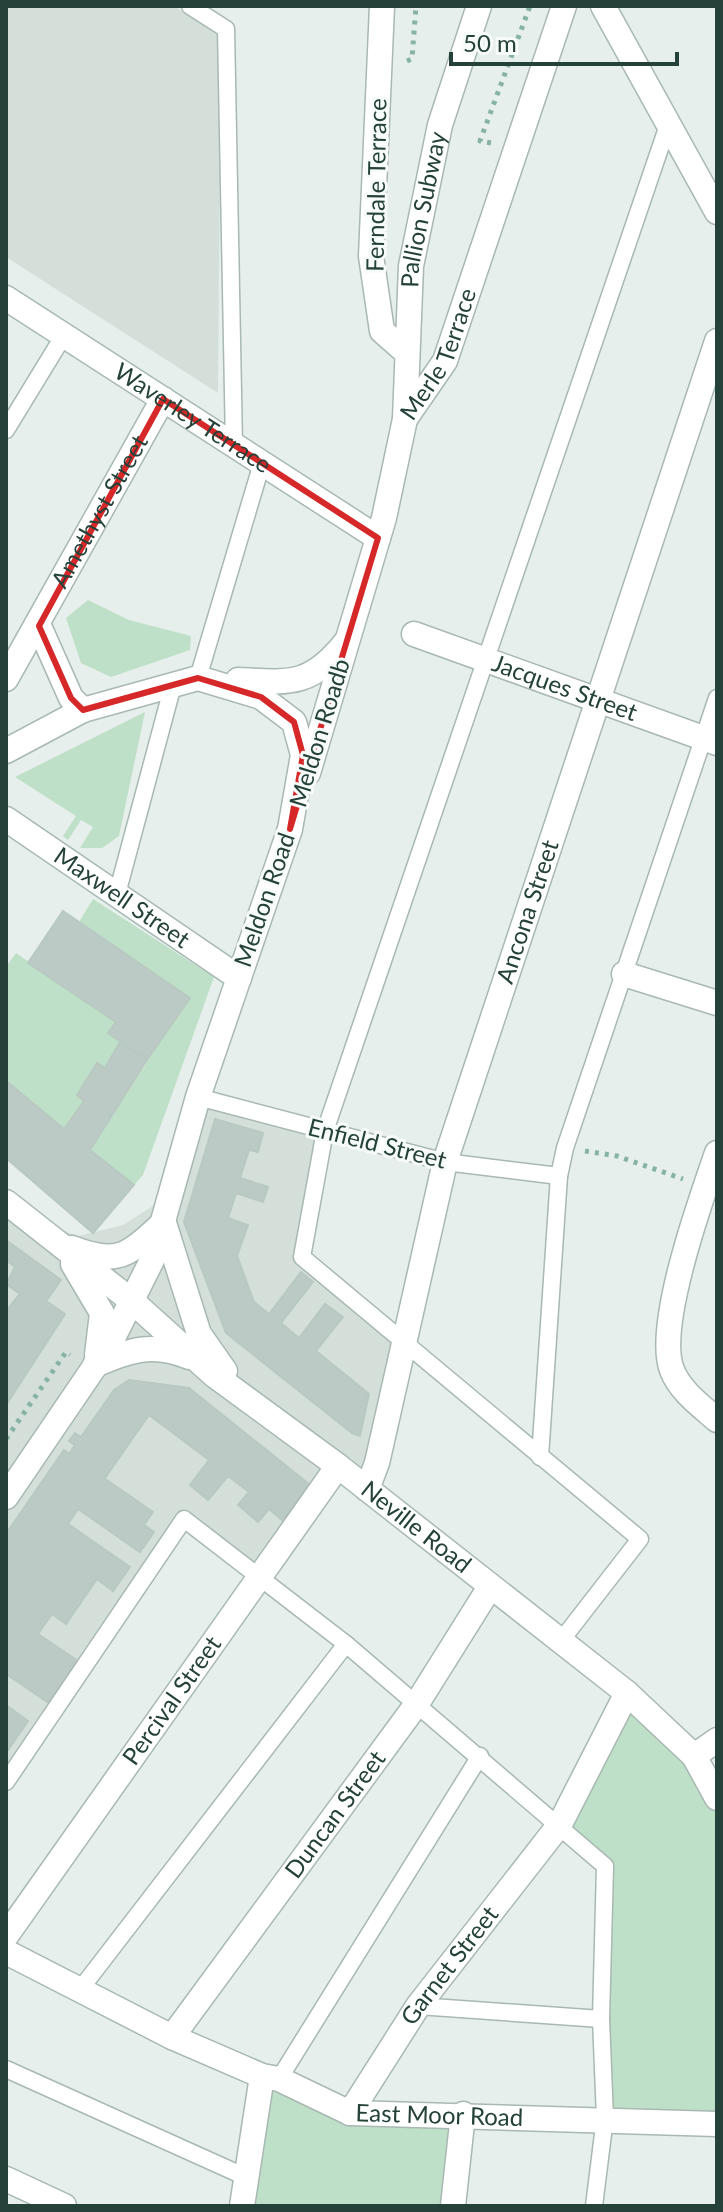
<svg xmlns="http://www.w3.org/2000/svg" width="723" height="2212" font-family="Lato,sans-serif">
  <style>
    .built { fill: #d4dfda }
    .green { fill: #bfe0c8 }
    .building { fill: #bbcac4; stroke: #b8c9c2; stroke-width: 2 }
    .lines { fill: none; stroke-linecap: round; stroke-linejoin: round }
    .service-casing { stroke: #a8b8b2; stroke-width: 19 }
    .minor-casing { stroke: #a8b8b2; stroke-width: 27 }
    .tertiary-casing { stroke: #a8b8b2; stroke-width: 27 }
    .path { stroke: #86b3a5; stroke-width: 5; stroke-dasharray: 4 6; stroke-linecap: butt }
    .service { stroke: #fff; stroke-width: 16 }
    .minor { stroke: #fff; stroke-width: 24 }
    .tertiary { stroke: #fff; stroke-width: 24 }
    .marked { fill: none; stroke: #d62828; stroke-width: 6; stroke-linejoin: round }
    .labels { text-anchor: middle; stroke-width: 6; stroke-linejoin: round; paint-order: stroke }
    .street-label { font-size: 24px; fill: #24423a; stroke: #f7fbf9 }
  </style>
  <rect width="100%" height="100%" fill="#e6efeb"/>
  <g class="built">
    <polygon points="6,6 174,6 221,36 218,393 6,257"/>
    <polygon points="198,1097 325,1131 302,1257 402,1341 367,1489 338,1466 260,1578 185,1520 6,1782 6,1217 11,1210 78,1236 123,1225 172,1194"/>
  </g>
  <g class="green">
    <polygon points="88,600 129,620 191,636 190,650 111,677 81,663 66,618"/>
    <polygon points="145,712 119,836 102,848 80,848 93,827 81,820 68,840 63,836 76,816 15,777"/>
    <polygon points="93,899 214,977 143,1175 134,1185 90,1150 189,998 79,922"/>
    <polygon points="16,953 116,1022 108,1033 120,1042 105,1068 78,1095 83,1101 64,1129 6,1081 6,967"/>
    <polygon points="627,1693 717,1798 717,2124 605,2118 605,1866 560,1824"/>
    <polygon points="262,2076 350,2113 463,2114 453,2206 242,2206"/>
  </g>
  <g class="building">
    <polygon points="63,911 190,998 147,1060 108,1033 116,1022 28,963"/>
    <polygon points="120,1042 147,1060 90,1150 134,1185 93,1233 6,1158 6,1081 64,1129 84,1101 77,1095 97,1063 105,1068"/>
    <polygon points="215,1119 263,1133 258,1152 249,1150 240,1178 268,1187 263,1202 236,1193 228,1218 248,1225 237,1256 254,1302 269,1314 301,1272 313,1282 281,1323 299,1338 325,1304 343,1317 316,1351 369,1394 360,1436 352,1433 226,1333 184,1222"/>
    <polygon points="6,1240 61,1280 46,1301 65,1314 6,1405 6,1311 20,1294 6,1284 15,1267 6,1260"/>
    <polygon points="129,1380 189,1388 310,1485 282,1520 269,1509 258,1522 238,1505 249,1492 228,1476 208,1500 190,1485 209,1460 149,1415 105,1478 101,1476 153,1512 144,1525 154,1532 140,1552 78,1509 68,1524 130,1567 113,1591 97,1579 66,1624 52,1614 38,1634 78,1661 49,1703 6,1674 6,1534 64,1450 69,1454 75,1445 69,1441 75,1433 81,1437 114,1390"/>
    <polygon points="6,1705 28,1721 6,1753"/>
  </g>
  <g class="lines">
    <defs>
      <g id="service">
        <polyline points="190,6 226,29 234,445"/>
        <polyline points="6,430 64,335"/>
        <polyline points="198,678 262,463"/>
        <polyline points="117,894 173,685"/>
        <polyline points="198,1097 445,1162 559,1176"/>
        <polyline points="540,1457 559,1176 565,1148 717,698"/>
        <polyline points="560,1642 640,1539 302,1257 325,1131 668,125"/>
        <polyline points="6,1782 184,1519 346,1644 605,1866 601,2019 605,2118 594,2206"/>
        <polyline points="79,1991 346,1644"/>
        <polyline points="418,2006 601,2019"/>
        <polyline points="6,2069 248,2178"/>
        <polyline points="279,2079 480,1756"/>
      </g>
      <g id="minor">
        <polyline points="382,6 371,256 382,331 406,352"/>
        <polyline points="603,6 717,212"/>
        <path id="s1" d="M6,298L378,538"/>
        <path id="s2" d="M405,419L445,361L564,6"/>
        <polyline points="39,626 71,698 83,710"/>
        <path id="s3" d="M414,634L717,743"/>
        <path id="s4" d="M6,679L163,399"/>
        <path id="s5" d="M6,819L239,978"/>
        <polyline points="624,974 717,1003"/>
        <path d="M717,1153C701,1199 655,1327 672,1370C680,1391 701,1406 717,1420"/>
        <polyline points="164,1223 199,1334 225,1371"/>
        <path id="s6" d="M133,1302L214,1375L338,1466L627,1693L694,1756L717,1798"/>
        <path d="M95,1365C129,1350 153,1342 189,1357"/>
        <path id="s7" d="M367,1489L377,1463L445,1162L717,341"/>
        <polyline points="694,1756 717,1740"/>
        <path id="s8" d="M6,1936L338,1466"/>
        <path id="s9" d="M6,1952L172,2037L262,2076L279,2079L350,2113L717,2124"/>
        <path id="s10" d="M172,2037L416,1705L490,1587"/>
        <path id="s11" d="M350,2113L418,2006L560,1824L627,1693"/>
        <polyline points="6,2179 64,2206"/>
        <polyline points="242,2206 262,2076"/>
        <polyline points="453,2206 463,2114"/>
      </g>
      <g id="tertiary">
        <path d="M238,680C291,683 311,686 346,642"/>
        <polyline points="6,751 83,710 198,678 261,697 294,722 303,755 290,829 198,1097 152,1260 110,1344 6,1497"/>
        <path id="s12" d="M308,773L384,518L405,419L411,266L440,125L479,6"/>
        <polyline points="6,1202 133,1302"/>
        <path d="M72,1248C118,1266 128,1255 162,1224"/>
        <polyline points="73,1264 102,1313 97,1355"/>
      </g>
    </defs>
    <use href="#service" class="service-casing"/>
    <use href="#minor" class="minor-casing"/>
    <use href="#tertiary" class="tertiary-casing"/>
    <g class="path">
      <polyline points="407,61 412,59 416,6"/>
      <polyline points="491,143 480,141 530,6"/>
      <polyline points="585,1151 617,1156 683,1179"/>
      <polyline points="6,1439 66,1352 70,1355"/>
    </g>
    <use href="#service" class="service"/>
    <use href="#minor" class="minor"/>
    <use href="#tertiary" class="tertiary"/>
  </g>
  <path class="marked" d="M163,399L378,538L290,829L303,755L294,722L261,697L198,678L83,710L71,698L39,626Z"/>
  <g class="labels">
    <g class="street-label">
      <text transform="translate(377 185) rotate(-89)" y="8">Ferndale Terrace</text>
      <text dy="8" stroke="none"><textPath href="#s12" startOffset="578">Pallion Subway</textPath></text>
      <text dy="8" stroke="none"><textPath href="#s2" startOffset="74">Merle Terrace</textPath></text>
      <text dy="8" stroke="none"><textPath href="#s1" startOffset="222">Waverley Terrace</textPath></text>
      <text dy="8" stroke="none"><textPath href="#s4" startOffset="192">Amethyst Street</textPath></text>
      <text dy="8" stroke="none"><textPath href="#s3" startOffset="160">Jacques Street</textPath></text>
      <text transform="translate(320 733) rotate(-73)" y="8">Meldon Roadb</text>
      <text dy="8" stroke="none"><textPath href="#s5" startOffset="140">Maxwell Street</textPath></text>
      <text transform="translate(265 900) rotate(-71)" y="8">Meldon Road</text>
      <text dy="8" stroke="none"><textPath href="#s7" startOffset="600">Ancona Street</textPath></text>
      <text transform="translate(377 1144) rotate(14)" y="8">Enfield Street</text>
      <text dy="8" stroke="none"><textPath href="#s6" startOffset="362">Neville Road</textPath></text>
      <text dy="8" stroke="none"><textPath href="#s8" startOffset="288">Percival Street</textPath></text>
      <text dy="8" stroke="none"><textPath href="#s10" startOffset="276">Duncan Street</textPath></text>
      <text dy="8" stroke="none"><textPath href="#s11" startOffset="178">Garnet Street</textPath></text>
      <text dy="8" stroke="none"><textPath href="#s9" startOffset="470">East Moor Road</textPath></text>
    </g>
  </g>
  <rect width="723" height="2212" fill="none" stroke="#24423a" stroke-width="16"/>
  <path d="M451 52v12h226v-12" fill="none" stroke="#24423a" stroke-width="4"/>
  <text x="463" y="52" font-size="24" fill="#24423a" stroke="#f7fbf9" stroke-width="6" paint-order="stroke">50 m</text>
</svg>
